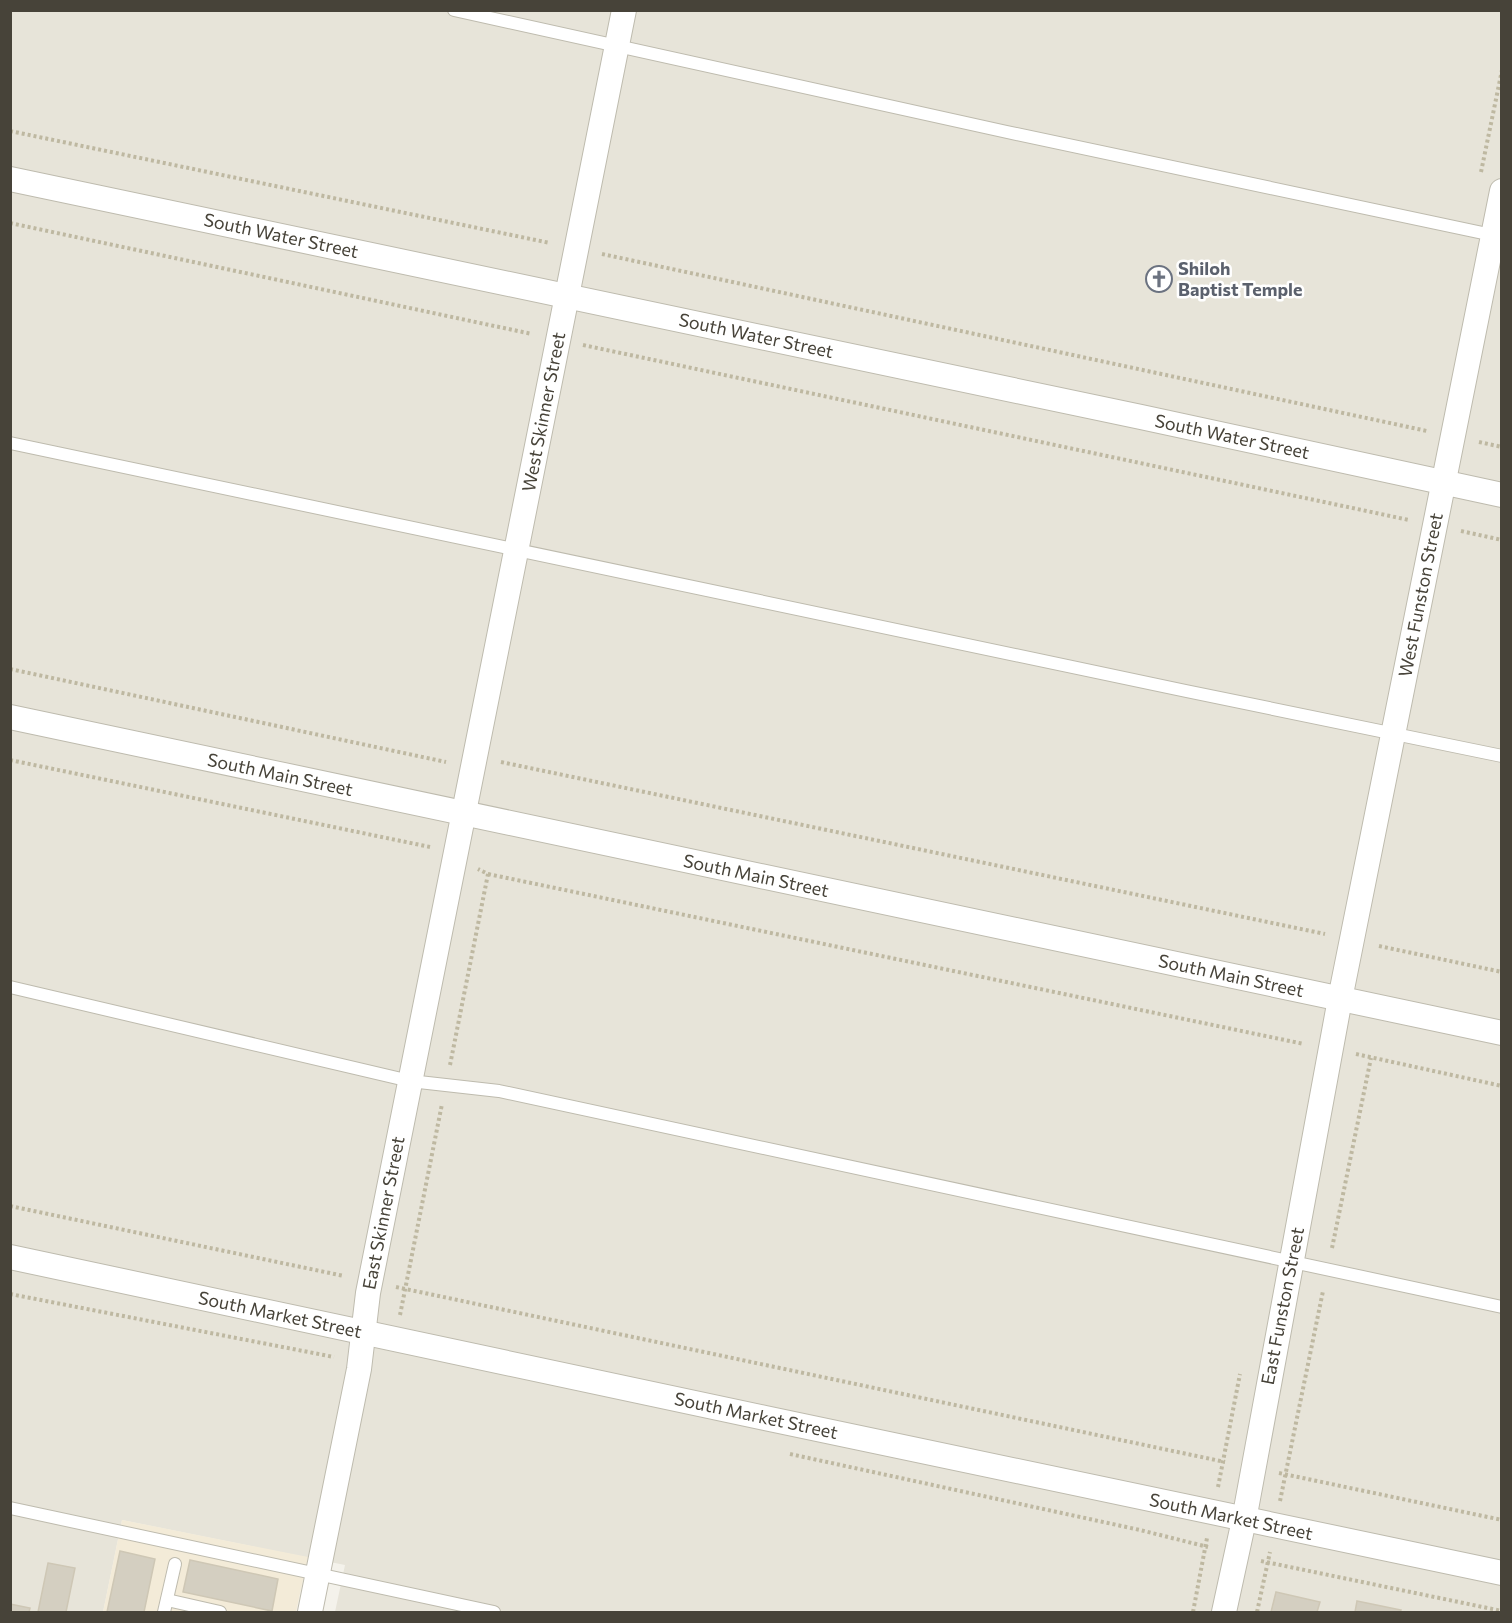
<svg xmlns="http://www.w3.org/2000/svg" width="1512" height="1623" font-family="Commissioner,sans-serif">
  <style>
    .residential { fill: #e7e4d9 }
    .commercial { fill: #f3ebd8 }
    .building { fill: #d4cfc1; stroke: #cec7b5; stroke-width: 1.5 }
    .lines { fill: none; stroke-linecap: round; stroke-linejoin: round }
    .service-casing { stroke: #bebbae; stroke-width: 14 }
    .minor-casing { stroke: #bebbae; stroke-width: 26 }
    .path { stroke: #beb8a1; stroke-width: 4; stroke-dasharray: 3 3; stroke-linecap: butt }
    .service { stroke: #fff; stroke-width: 12 }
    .minor { stroke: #fff; stroke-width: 24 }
    .labels { text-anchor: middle; stroke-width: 5; stroke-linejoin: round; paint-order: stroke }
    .street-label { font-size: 18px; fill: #474339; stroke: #fff }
    .worship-label { font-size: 18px; font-weight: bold; fill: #5b616d; stroke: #fff; text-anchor: start }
  </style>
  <rect width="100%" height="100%" fill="#f4f2eb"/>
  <polygon class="residential" points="11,11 1501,11 1501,1612 335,1612 345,1565 122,1520 103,1612 11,1612"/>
  <polygon class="commercial" points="122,1520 308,1557 296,1612 103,1612"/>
  <g class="building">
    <polygon points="120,1551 155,1559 144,1612 107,1612"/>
    <polygon points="190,1560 278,1579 272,1611 183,1592"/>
    <polygon points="48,1563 75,1568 66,1612 38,1612"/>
    <polygon points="1276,1592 1320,1602 1317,1612 1271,1612"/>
    <polygon points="1357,1601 1401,1610 1400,1612 1355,1612"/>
    <polygon points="10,1604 30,1608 29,1612 10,1612"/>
  </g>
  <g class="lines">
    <defs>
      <g id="service">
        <polyline points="454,10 1007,132 1497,236"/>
        <polyline points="10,443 1186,691 1502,756"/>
        <polyline points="10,987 410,1081 499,1091 1502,1307"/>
        <polyline points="10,1508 494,1612"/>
        <polyline points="167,1600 220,1612"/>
        <polyline points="164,1612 175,1564"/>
      </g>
      <g id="minor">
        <polyline points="10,179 1141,417 1502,495"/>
        <polyline points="10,717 1502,1033"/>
        <polyline points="10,1257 765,1418 1502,1573"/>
        <polyline points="310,1612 359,1369 368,1293 624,10"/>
        <polyline points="1224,1612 1244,1520 1340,999 1502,191"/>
      </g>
    </defs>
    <use href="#service" class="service-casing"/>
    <use href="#minor" class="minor-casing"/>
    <g class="path">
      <polyline points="10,131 550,243"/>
      <polyline points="1481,172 1502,70"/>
      <polyline points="10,223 532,334"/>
      <polyline points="602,254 1427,431"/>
      <polyline points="583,345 1409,520"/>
      <polyline points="1479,442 1502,447"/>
      <polyline points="1461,531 1502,540"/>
      <polyline points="10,669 446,762"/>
      <polyline points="10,760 430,847"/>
      <polyline points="501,762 1325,934"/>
      <polyline points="488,874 1304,1044"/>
      <polyline points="1379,946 1502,972"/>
      <polyline points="1356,1054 1502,1086"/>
      <polyline points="450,1065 488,874 478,869"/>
      <polyline points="10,1206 344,1276"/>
      <polyline points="1332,1248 1371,1058"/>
      <polyline points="396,1287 1225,1462"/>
      <polyline points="10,1294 334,1357"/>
      <polyline points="400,1315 442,1104"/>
      <polyline points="790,1454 1140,1530 1208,1547"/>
      <polyline points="1279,1473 1502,1520"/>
      <polyline points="1218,1487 1240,1374"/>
      <polyline points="1280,1501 1323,1291"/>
      <polyline points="1261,1561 1502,1611"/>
      <polyline points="1193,1612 1207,1538"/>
      <polyline points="1257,1612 1270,1552"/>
    </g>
    <use href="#service" class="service"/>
    <use href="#minor" class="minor"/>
  </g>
  <defs>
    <symbol id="church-ring" viewBox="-11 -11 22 22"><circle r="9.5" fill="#fff" stroke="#6b7280" stroke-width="1.5"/><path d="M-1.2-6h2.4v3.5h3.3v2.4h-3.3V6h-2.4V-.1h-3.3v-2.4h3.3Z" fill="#6b7280"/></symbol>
  </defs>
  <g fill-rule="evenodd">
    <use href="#church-ring" x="1144" y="264" width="30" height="30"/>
  </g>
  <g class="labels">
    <g class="street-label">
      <text transform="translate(281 236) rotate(12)" y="6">South Water Street</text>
      <text transform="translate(756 336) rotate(12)" y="6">South Water Street</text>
      <text transform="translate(544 412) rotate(-79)" y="6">West Skinner Street</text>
      <text transform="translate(1232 437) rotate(12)" y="6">South Water Street</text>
      <text transform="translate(1421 595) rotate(-79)" y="6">West Funston Street</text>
      <text transform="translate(280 775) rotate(12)" y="6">South Main Street</text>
      <text transform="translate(756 876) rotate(12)" y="6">South Main Street</text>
      <text transform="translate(1231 976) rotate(12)" y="6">South Main Street</text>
      <text transform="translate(384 1213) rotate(-79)" y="6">East Skinner Street</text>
      <text transform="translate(1283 1306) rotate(-79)" y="6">East Funston Street</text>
      <text transform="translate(280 1315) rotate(12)" y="6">South Market Street</text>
      <text transform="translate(756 1416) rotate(12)" y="6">South Market Street</text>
      <text transform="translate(1231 1517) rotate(12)" y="6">South Market Street</text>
    </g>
    <g class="worship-label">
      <text x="1178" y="275">Shiloh<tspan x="1178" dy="21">Baptist Temple</tspan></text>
    </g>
  </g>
  <rect width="1512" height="1623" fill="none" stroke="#474339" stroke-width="24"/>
</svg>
